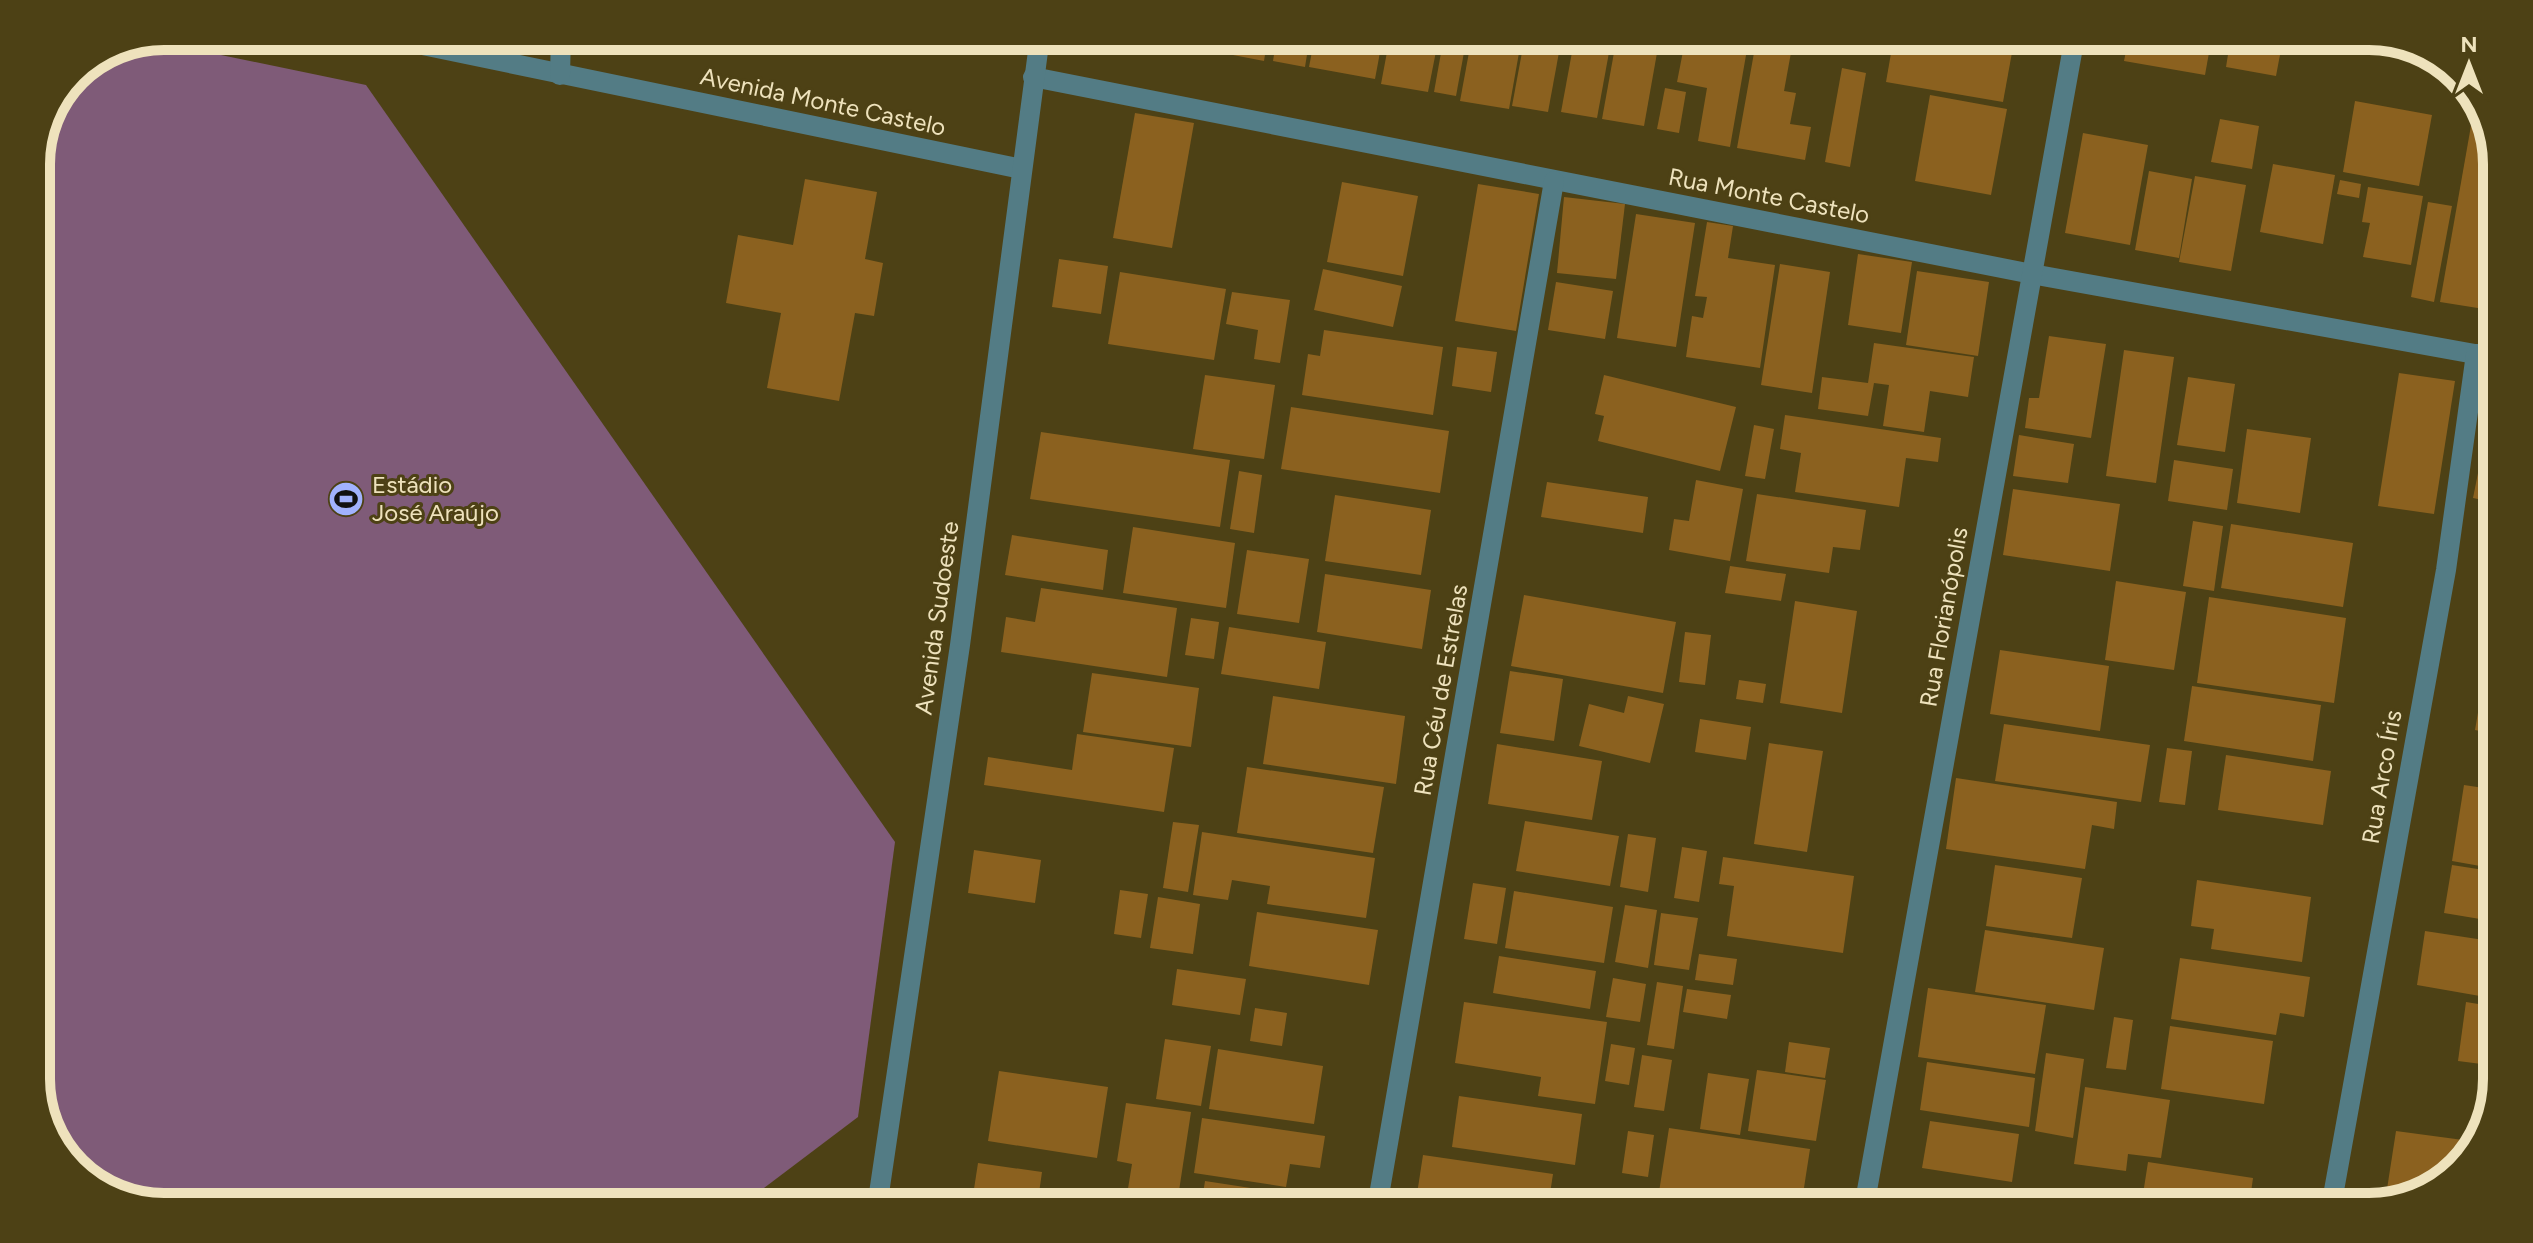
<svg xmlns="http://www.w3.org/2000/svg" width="2533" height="1243" font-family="Figtree,sans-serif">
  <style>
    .green { fill: #7f5b78 }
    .building { fill: #8b611f }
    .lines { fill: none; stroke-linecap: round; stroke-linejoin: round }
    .minor { stroke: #537c85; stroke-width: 20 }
    .labels { text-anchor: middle; stroke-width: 6; stroke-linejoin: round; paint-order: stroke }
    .street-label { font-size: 24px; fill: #eee2bc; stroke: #4d4115 }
    .poi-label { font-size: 24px; fill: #eee2bc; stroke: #4d4115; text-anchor: start }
    .rim { fill: none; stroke: #eee2bc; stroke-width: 10 }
  </style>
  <rect width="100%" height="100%" fill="#4d4115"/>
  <polygon class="green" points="153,41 366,85 895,842 858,1117 739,1207 164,1207 108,1194 58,1150 36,1088 36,156 74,73"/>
  <g class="building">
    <polygon points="1119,36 1160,36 1158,46"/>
    <polygon points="1181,36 1230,36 1227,53 1179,45"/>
    <polygon points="1236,36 1268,36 1264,61 1233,55"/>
    <polygon points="1277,36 1310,36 1305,67 1273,61"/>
    <polygon points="1315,36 1383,36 1375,79 1309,67"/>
    <polygon points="1390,36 1439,36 1428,92 1381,84"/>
    <polygon points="1444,36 1467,36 1456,96 1434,92"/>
    <polygon points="1472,36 1522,36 1509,109 1460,101"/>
    <polygon points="1525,36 1562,36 1548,112 1512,106"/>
    <polygon points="1575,36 1612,36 1597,118 1561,112"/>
    <polygon points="1617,36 1660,36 1644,126 1602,119"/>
    <polygon points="1686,36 1749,38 1730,147 1698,141 1707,88 1677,82"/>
    <polygon points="1757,36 1794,36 1784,91 1796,93 1790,124 1811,127 1805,160 1737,148"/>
    <polygon points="1894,36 2015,36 2003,102 1886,82"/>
    <polygon points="2129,36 2212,36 2205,75 2124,61"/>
    <polygon points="2231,36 2266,36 2283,39 2276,76 2226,67"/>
    <polygon points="2288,36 2342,36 2340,47"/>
    <polygon points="2394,42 2425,49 2439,61 2392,52"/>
    <polygon points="1842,68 1866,73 1850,167 1825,162"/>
    <polygon points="1665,88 1686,92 1679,133 1657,129"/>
    <polygon points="1930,95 2007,109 1991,195 1915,181"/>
    <polygon points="2355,101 2432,115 2419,186 2343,172"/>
    <polygon points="1135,113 1194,123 1172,248 1113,238"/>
    <polygon points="2220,119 2259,126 2252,169 2211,162"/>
    <polygon points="2472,120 2485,123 2497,156 2497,235 2484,309 2440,302"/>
    <polygon points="2083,133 2148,145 2130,245 2065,233"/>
    <polygon points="2273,164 2335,175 2323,244 2260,232"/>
    <polygon points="2149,171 2192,179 2179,258 2135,250"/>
    <polygon points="2195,176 2246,185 2231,271 2179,262"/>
    <polygon points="805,179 877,192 865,259 883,263 874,316 855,313 839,401 767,388 781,313 726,303 738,235 793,245"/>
    <polygon points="2340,180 2361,184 2359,198 2337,194"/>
    <polygon points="1342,182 1418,196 1403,276 1327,262"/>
    <polygon points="1478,184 1539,194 1516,331 1455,321"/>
    <polygon points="2368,187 2423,196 2411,265 2363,257 2370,223 2362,222"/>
    <polygon points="1564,197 1625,204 1616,279 1557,273"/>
    <polygon points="2428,202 2452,206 2434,302 2411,297"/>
    <polygon points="1636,214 1695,223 1676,347 1617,338"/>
    <polygon points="1707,222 1733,226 1728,258 1775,265 1760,368 1686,357 1692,316 1703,318 1707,297 1695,296"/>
    <polygon points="1858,254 1912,262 1901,333 1848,325"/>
    <polygon points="1059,259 1108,266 1101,314 1052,307"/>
    <polygon points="1780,264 1830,272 1812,393 1761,385"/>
    <polygon points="1323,269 1402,286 1393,327 1314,310"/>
    <polygon points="1917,271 1989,282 1978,356 1906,345"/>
    <polygon points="1120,272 1226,289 1214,360 1108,344"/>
    <polygon points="1556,282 1613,291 1605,339 1548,330"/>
    <polygon points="1232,292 1290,300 1280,363 1254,359 1258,330 1226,324"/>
    <polygon points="1324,330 1443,347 1433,415 1302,395 1308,354 1320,356"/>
    <polygon points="2049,336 2106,344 2091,438 2025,428 2029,398 2039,398"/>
    <polygon points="1874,343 1974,357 1968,397 1930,391 1924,432 1883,426 1889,385 1874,383 1868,416 1818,409 1822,377 1868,383"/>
    <polygon points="1457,347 1497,352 1491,392 1452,386"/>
    <polygon points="2124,350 2174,357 2156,483 2106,476"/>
    <polygon points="2399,373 2455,381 2434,514 2378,506"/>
    <polygon points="1205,375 1275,385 1264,459 1193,449"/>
    <polygon points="1604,375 1736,407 1720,471 1598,441 1604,416 1595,414"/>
    <polygon points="2188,377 2235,384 2225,452 2177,445"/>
    <polygon points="2493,398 2497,398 2497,503 2473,498"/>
    <polygon points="1291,407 1449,431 1440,493 1281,469"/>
    <polygon points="1785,415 1941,438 1938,462 1906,458 1899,507 1795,492 1801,453 1780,449"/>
    <polygon points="1754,425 1774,429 1765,479 1745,476"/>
    <polygon points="2247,429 2311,438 2300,513 2237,503"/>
    <polygon points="1041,432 1230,460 1220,527 1030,499"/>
    <polygon points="2019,435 2074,444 2068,483 2013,476"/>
    <polygon points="2174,460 2233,469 2227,510 2168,501"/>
    <polygon points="1239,471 1262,475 1254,533 1230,529"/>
    <polygon points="1696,480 1743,489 1730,561 1669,550 1674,519 1689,521"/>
    <polygon points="1547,482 1648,497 1643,533 1541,517"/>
    <polygon points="2013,489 2120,504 2110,571 2003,555"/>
    <polygon points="1757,494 1866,510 1860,550 1833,547 1829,573 1746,561"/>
    <polygon points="1335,495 1431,510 1421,575 1325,561"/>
    <polygon points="2193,521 2223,526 2214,591 2183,586"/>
    <polygon points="2231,524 2353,543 2343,607 2221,588"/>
    <polygon points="1133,527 1235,543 1226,608 1123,593"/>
    <polygon points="1012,535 1108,550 1103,590 1005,575"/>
    <polygon points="1247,550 1309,559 1299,623 1237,614"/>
    <polygon points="1730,566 1786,574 1781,601 1725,593"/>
    <polygon points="1325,574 1431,590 1422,649 1317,632"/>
    <polygon points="2116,581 2186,592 2174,670 2105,660"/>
    <polygon points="1041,588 1177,608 1167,677 1001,652 1006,617 1035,622"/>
    <polygon points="1524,595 1676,622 1663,693 1511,666"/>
    <polygon points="2209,597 2346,618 2334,703 2197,683"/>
    <polygon points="1795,601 1857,611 1842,713 1780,703"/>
    <polygon points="1191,618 1219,622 1214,659 1185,655"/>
    <polygon points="1229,627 1326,642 1319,689 1221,674"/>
    <polygon points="1685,632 1711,635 1705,685 1679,682"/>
    <polygon points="2490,643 2497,644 2497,784 2487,782 2495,734 2475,730"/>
    <polygon points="2000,650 2109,666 2100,731 1990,714"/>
    <polygon points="1510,671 1563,679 1554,741 1500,733"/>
    <polygon points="1092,673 1199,688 1191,747 1083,732"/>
    <polygon points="1739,680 1766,684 1763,703 1736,699"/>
    <polygon points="2192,686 2321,705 2313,761 2184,741"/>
    <polygon points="1273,696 1405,716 1396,784 1263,764"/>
    <polygon points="1628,696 1664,704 1650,763 1579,746 1589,704 1624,713"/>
    <polygon points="1700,719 1751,727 1746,760 1695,752"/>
    <polygon points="2004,724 2150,745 2141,802 1995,781"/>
    <polygon points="1077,734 1174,748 1164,812 984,785 988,757 1072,770"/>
    <polygon points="1769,743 1823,751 1807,852 1754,844"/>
    <polygon points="1497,744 1602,761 1592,820 1488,804"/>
    <polygon points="2167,748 2192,751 2185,805 2159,802"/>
    <polygon points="2226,755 2331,771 2323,825 2218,810"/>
    <polygon points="1247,767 1384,787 1373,853 1237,833"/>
    <polygon points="1956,778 2117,802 2114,829 2092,825 2085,869 1946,849"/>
    <polygon points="2464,785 2497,790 2497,869 2452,861"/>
    <polygon points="1525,821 1619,836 1610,886 1516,871"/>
    <polygon points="1173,822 1199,825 1188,892 1163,888"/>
    <polygon points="1202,832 1375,858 1366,918 1267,904 1270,886 1232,880 1228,900 1193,895"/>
    <polygon points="1628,834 1656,838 1648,892 1620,887"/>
    <polygon points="1682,847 1707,851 1699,902 1674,898"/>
    <polygon points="974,850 1041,860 1035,903 968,893"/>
    <polygon points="1723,857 1854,876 1843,953 1727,936 1734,886 1719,884"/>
    <polygon points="1995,865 2082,878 2072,938 1986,926"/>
    <polygon points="2452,865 2497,872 2497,936 2490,935 2492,921 2444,913"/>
    <polygon points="2197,880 2311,897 2302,962 2211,949 2214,929 2191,926"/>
    <polygon points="1473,883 1506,888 1497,944 1464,939"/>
    <polygon points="1120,890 1148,894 1141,938 1114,934"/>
    <polygon points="1514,891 1613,907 1604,963 1505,948"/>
    <polygon points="1158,897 1200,904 1193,954 1150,948"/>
    <polygon points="1625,905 1657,910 1648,968 1615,962"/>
    <polygon points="1257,912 1378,930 1369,985 1249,966"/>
    <polygon points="1661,913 1698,918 1689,970 1654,965"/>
    <polygon points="1985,930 2104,948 2094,1010 1975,992"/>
    <polygon points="2425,931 2497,942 2497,999 2417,985"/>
    <polygon points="1699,954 1737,959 1733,985 1695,980"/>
    <polygon points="1499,956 1596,971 1590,1009 1493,993"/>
    <polygon points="2180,958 2310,977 2304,1017 2280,1013 2276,1035 2171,1019"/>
    <polygon points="1177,969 1246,979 1240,1015 1172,1005"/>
    <polygon points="1613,978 1646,984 1640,1022 1606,1017"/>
    <polygon points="1657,982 1683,986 1674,1049 1647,1045"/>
    <polygon points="1928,988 2046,1005 2035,1074 1918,1057"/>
    <polygon points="1687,989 1731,995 1727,1019 1683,1012"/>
    <polygon points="1464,1002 1607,1022 1595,1104 1538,1096 1541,1077 1455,1063"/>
    <polygon points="2466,1002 2497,1007 2497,1066 2458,1061"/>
    <polygon points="1255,1008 1287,1013 1282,1046 1250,1041"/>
    <polygon points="2114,1017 2133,1020 2126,1070 2106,1068"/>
    <polygon points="2170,1026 2273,1041 2264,1104 2161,1089"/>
    <polygon points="1165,1039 1211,1046 1201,1106 1156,1099"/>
    <polygon points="1789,1042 1830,1048 1825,1078 1785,1072"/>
    <polygon points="1611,1044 1635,1048 1629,1085 1605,1081"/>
    <polygon points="1218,1049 1323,1066 1314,1124 1209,1109"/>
    <polygon points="2046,1053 2084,1059 2073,1138 2035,1131"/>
    <polygon points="1642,1055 1672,1060 1664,1111 1634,1107"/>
    <polygon points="1927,1062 2035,1078 2029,1127 1920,1110"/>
    <polygon points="1757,1070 1826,1080 1816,1141 1748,1131"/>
    <polygon points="999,1071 1108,1087 1097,1158 988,1141"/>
    <polygon points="1708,1073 1749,1079 1740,1135 1700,1129"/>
    <polygon points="2085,1087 2170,1100 2161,1158 2128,1154 2126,1171 2074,1164"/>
    <polygon points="1459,1096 1582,1114 1575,1165 1452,1147"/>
    <polygon points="1126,1103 1191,1112 1177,1204 1170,1203 1170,1207 1125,1207 1132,1164 1117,1161"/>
    <polygon points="1202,1118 1325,1136 1320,1168 1290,1164 1286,1187 1194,1173"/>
    <polygon points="1930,1121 2019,1134 2012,1182 1922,1168"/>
    <polygon points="1669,1128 1810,1149 1801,1207 1760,1207 1659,1192"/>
    <polygon points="1628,1131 1654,1135 1648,1177 1622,1173"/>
    <polygon points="2396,1131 2478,1142 2440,1186 2385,1202"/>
    <polygon points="1423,1155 1553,1174 1548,1207 1415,1207"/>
    <polygon points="2148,1162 2253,1178 2249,1207 2141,1207"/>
    <polygon points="978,1163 1042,1172 1037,1207 1009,1207 972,1202"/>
    <polygon points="1205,1181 1317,1198 1315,1207 1201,1207"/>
    <polygon points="1665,1196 1725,1205 1725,1207 1663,1207"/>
    <polygon points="928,1198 979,1205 979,1207 927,1207"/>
  </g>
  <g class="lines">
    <g class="minor">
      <polyline points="379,36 1022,169"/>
      <polyline points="560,75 561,36"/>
      <polyline points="1033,77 2032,274 2497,358"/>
      <polyline points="877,1207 960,645 1040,36"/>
      <polyline points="1377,1207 1554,181"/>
      <polyline points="1864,1207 2075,36"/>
      <polyline points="2331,1207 2446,570 2476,354"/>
    </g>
  </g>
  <defs>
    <symbol id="stadium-disc" viewBox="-11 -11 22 22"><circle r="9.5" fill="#a1b2fd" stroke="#4d4115"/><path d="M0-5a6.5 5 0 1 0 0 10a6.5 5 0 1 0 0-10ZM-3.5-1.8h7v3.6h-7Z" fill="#111"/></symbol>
  </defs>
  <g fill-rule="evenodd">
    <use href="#stadium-disc" x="326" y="479" width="40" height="40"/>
  </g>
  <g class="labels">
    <g class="street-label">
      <text transform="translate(823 102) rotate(12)" y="8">Avenida Monte Castelo</text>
      <text transform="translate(1769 196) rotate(11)" y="8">Rua Monte Castelo</text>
      <text transform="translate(1944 617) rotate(-80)" y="8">Rua Florianópolis</text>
      <text transform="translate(937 618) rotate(-82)" y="8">Avenida Sudoeste</text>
      <text transform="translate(1441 690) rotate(-80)" y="8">Rua Céu de Estrelas</text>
      <text transform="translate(2382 777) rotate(-80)" y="8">Rua Arco Íris</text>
    </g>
    <g class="poi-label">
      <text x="372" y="493">Estádio<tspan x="372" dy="28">José Araújo</tspan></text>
    </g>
  </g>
  <path d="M0 0H2533V1243H0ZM164 50H2369A114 114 0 0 1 2483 164V1079A114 114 0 0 1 2369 1193H164A114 114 0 0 1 50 1079V164A114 114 0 0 1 164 50Z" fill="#4d4115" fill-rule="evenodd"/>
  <path class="rim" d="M164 50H2369A114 114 0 0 1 2483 164V1079A114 114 0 0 1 2369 1193H164A114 114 0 0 1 50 1079V164A114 114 0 0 1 164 50Z"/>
  <g transform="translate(2469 64)" stroke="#4d4115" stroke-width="6" paint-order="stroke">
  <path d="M0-6L14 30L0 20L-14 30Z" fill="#eee2bc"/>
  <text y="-12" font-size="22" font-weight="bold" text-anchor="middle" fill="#eee2bc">N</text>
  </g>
</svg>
